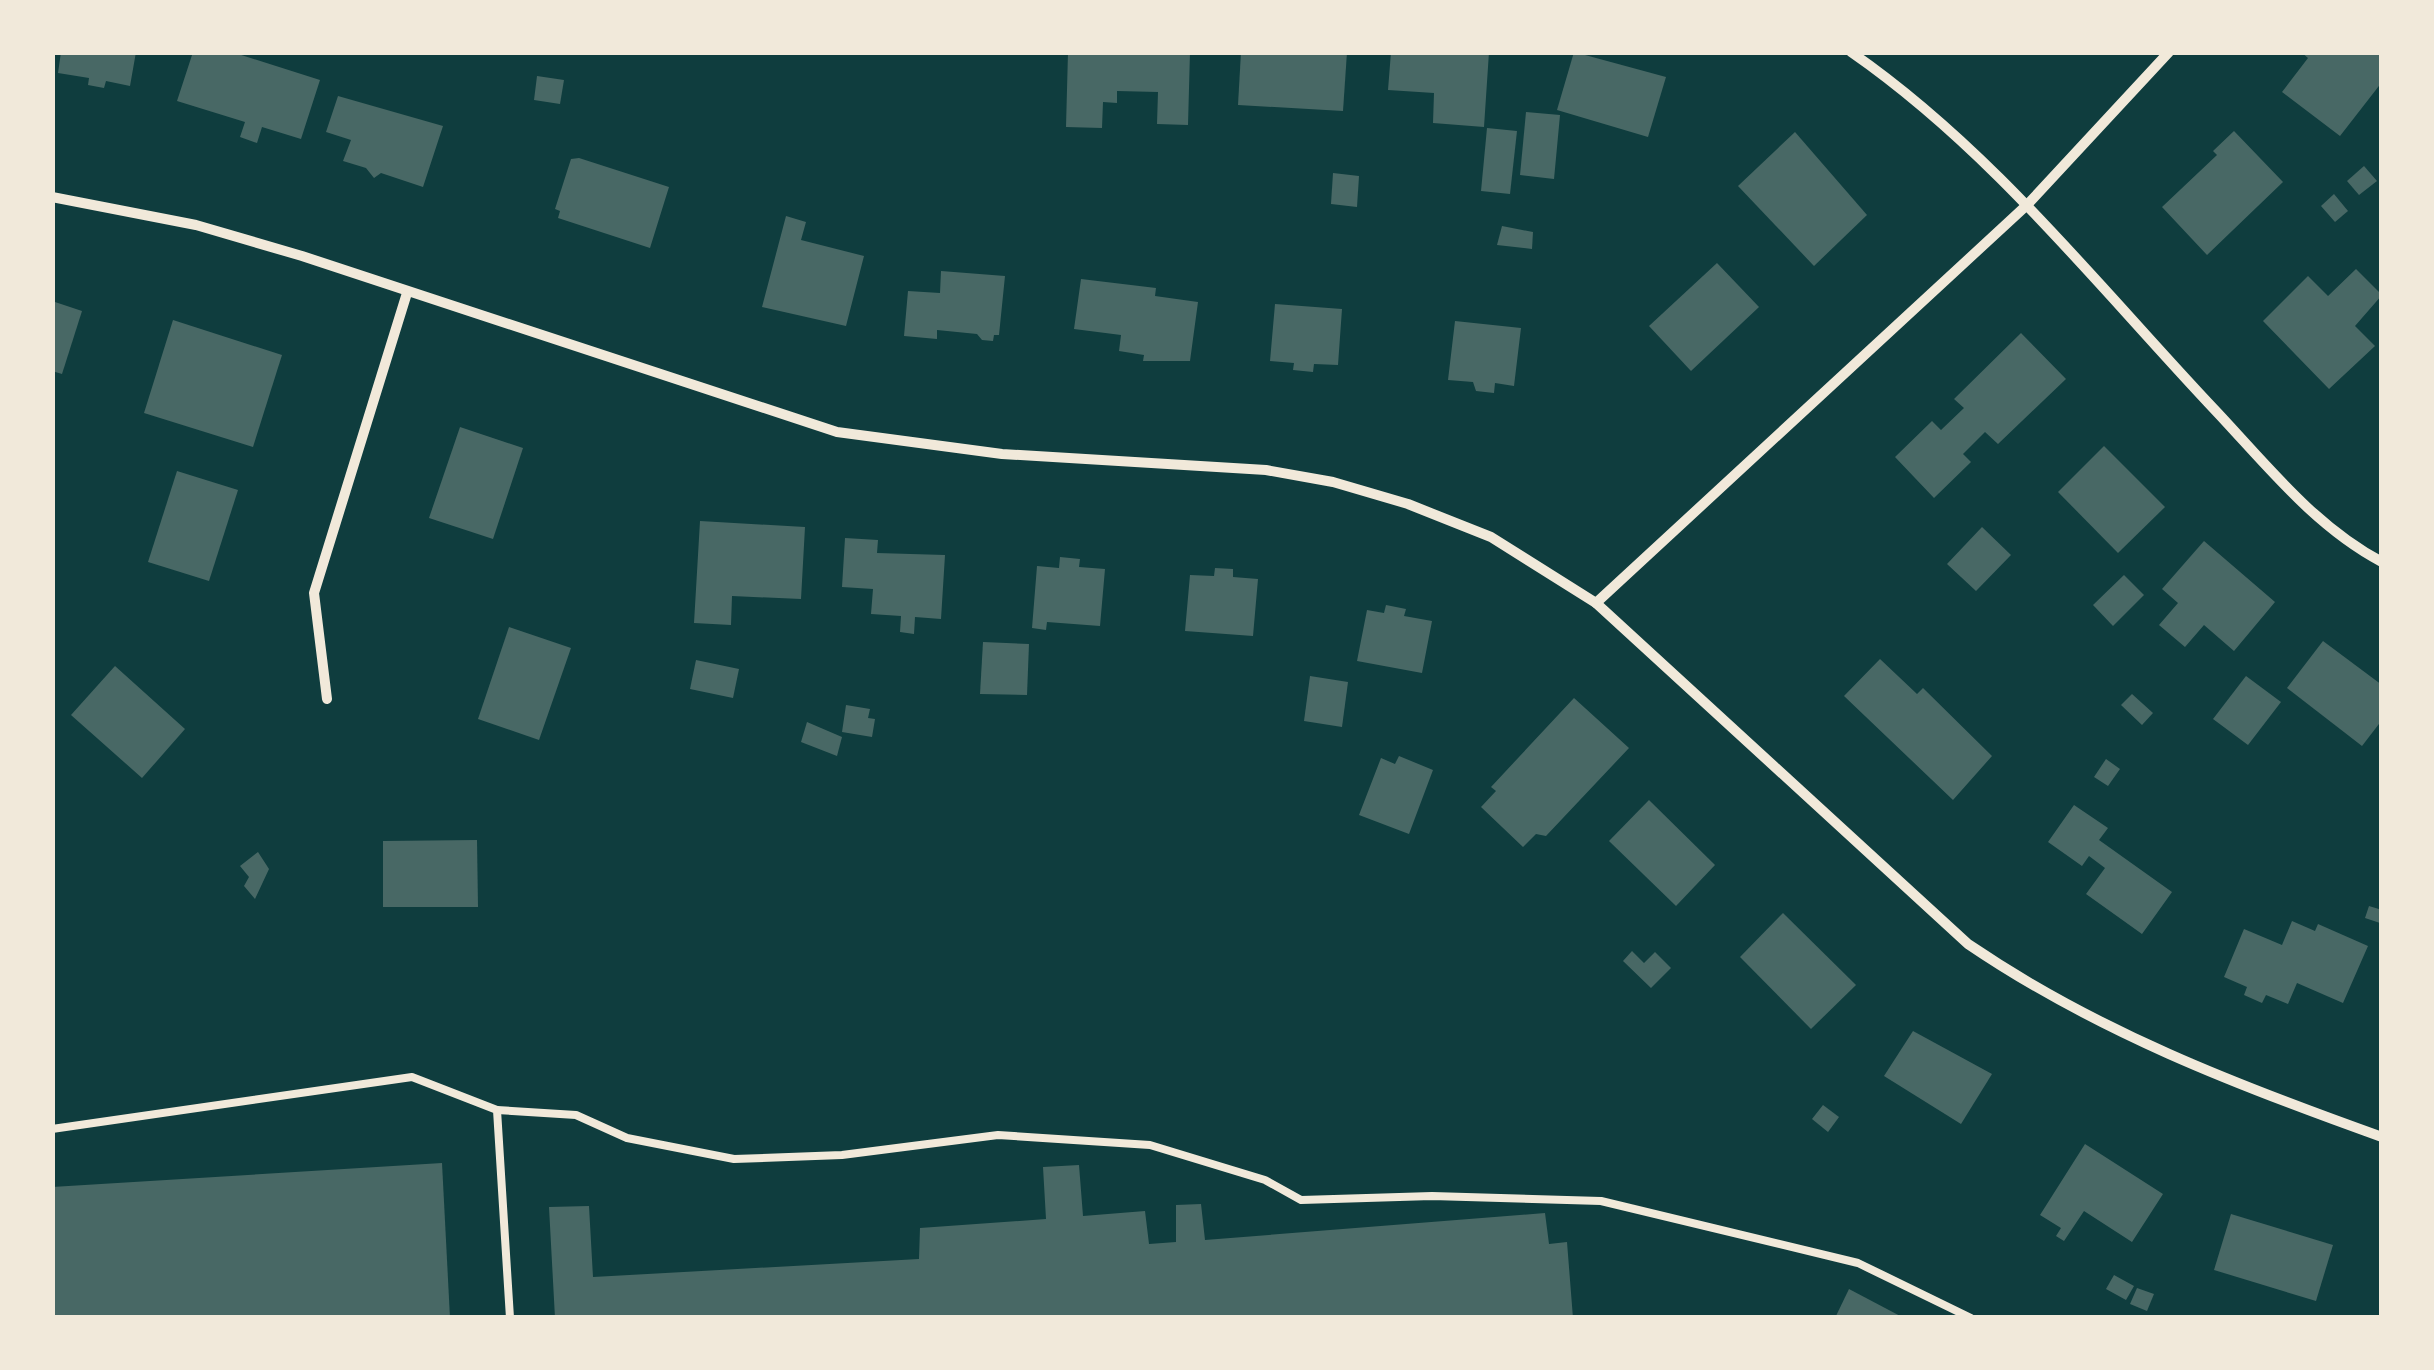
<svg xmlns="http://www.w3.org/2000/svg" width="2434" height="1370" font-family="Quicksand,sans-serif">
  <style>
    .building { fill: #486865 }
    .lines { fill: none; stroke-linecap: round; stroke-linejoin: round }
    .service { stroke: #f1e9da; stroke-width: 8 }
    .minor { stroke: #f1e9da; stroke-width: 10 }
  </style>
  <rect width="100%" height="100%" fill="#0f3d3e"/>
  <g class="building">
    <polygon points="61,52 136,52 130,86 106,81 104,88 88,85 89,78 58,73"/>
    <polygon points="193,52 232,52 320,80 301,139 262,127 257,143 240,137 245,122 177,101"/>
    <polygon points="1068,52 1190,52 1188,125 1157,124 1158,92 1117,91 1117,103 1103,102 1102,128 1066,127"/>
    <polygon points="1241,52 1347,52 1343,111 1238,105"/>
    <polygon points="1391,52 1489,52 1484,127 1433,123 1434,93 1388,90"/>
    <polygon points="1574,52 1666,77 1648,137 1557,110"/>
    <polygon points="2301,52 2382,52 2382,82 2340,136 2282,92 2308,58"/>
    <polygon points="537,76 564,80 560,104 534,100"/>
    <polygon points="338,96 443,126 423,187 381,173 374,178 366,168 343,161 351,140 326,132"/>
    <polygon points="1526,112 1560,115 1554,179 1520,175"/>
    <polygon points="1487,128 1517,131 1510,194 1481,191"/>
    <polygon points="2234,131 2283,182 2207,255 2162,207 2217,155 2213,151"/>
    <polygon points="1795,132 1867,215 1814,266 1738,186"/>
    <polygon points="579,158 669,187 650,248 558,218 560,211 555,209 571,159"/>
    <polygon points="2364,166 2377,181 2359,195 2347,181"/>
    <polygon points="1333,173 1359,176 1357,207 1331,204"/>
    <polygon points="2334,194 2348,211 2335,222 2321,206"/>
    <polygon points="786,216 806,222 801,240 864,256 846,326 762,307"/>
    <polygon points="1502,226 1533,232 1532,249 1497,245"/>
    <polygon points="1717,263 1759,307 1691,371 1649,326"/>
    <polygon points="2356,269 2382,295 2355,326 2375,346 2329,389 2263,321 2308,276 2328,296"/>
    <polygon points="941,271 1005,276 999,335 994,335 993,341 982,340 977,334 937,330 937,339 904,336 908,291 940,293"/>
    <polygon points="1081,279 1156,288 1155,296 1198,302 1190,361 1143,361 1144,355 1119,351 1121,335 1074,329"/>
    <polygon points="52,301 82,311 62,374 52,371"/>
    <polygon points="1275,304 1342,309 1338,365 1314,364 1313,372 1293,370 1294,363 1270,361"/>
    <polygon points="173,320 282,355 253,447 144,413"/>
    <polygon points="1455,321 1521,328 1514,386 1495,383 1494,393 1476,391 1473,382 1448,380"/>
    <polygon points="2021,333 2066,379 1998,444 1985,432 1963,454 1971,462 1934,498 1895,457 1932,421 1941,430 1964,408 1954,399"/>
    <polygon points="460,427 523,448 493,539 429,518"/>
    <polygon points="2104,446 2165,507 2118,553 2058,492"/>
    <polygon points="177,471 238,490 209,581 148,562"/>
    <polygon points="700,521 805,527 801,599 732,596 731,625 694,623"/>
    <polygon points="1982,527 2011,555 1976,591 1947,564"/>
    <polygon points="845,538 878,540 877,553 945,555 941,619 915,617 914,634 900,632 901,616 871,614 873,589 842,587"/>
    <polygon points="2204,541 2275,602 2234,651 2204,625 2185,647 2159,625 2178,603 2162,589"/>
    <polygon points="1060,557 1080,559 1079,567 1105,569 1100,626 1047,622 1046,630 1032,628 1037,566 1059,568"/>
    <polygon points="1215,568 1233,569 1233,577 1258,579 1253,636 1185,631 1190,575 1214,576"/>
    <polygon points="2124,575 2144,595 2113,626 2093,605"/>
    <polygon points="1386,605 1406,609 1404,616 1432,621 1422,673 1357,661 1367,610 1384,613"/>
    <polygon points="509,627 571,648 539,740 478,719"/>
    <polygon points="2323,641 2382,685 2382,720 2362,746 2287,688"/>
    <polygon points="983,642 1029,644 1027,695 980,694"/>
    <polygon points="1880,659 1917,694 1923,688 1992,756 1953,800 1844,696"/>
    <polygon points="696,660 739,669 733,698 690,689"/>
    <polygon points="115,666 185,729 142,778 71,715"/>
    <polygon points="1310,676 1348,682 1342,727 1304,721"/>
    <polygon points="2246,676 2281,702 2248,745 2213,719"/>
    <polygon points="2132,694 2153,713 2142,725 2121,705"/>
    <polygon points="1574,698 1629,748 1546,836 1536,834 1523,847 1481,807 1496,791 1491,787"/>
    <polygon points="846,705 870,709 868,718 875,719 872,737 842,732"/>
    <polygon points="807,722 842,737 837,756 801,742"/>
    <polygon points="1399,756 1433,770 1409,834 1359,815 1381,758 1395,764"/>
    <polygon points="2106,759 2120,769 2108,786 2094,777"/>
    <polygon points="1649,800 1715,865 1676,906 1609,841"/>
    <polygon points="2074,805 2108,828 2099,840 2172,892 2142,934 2086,894 2105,868 2089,856 2082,866 2048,842"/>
    <polygon points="477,840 478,907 383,907 383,841"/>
    <polygon points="258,852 269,869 255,899 244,886 249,877 240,866"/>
    <polygon points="2369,906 2382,910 2380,923 2365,918"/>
    <polygon points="1783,913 1856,985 1811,1029 1740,957"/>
    <polygon points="2292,921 2315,931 2318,924 2368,946 2343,1003 2297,983 2288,1004 2266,995 2262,1003 2244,995 2247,987 2224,977 2244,929 2282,945"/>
    <polygon points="1632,951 1644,963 1655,952 1671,968 1651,988 1623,961"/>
    <polygon points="1913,1031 1992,1074 1961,1124 1884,1076"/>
    <polygon points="1823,1105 1839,1117 1828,1132 1812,1119"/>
    <polygon points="2085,1144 2163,1194 2132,1242 2084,1211 2064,1241 2056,1236 2061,1228 2040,1215"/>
    <polygon points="442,1163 450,1318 52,1318 52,1187"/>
    <polygon points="1079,1165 1083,1216 1145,1211 1149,1244 1176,1242 1176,1205 1201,1204 1205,1240 1545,1213 1549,1244 1567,1242 1573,1318 555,1318 549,1207 589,1206 593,1277 919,1259 920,1228 1046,1219 1043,1167"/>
    <polygon points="2231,1214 2333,1245 2316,1301 2214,1270"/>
    <polygon points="2114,1275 2134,1286 2126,1300 2106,1289"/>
    <polygon points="2137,1288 2154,1294 2147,1311 2130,1304"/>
    <polygon points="1849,1289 1904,1318 1835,1318"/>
  </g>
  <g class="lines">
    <g class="service">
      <polyline points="497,1110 576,1115 627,1138 734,1159 842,1155 998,1135 1150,1145 1265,1180 1301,1200 1432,1196 1601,1201 1858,1263 1971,1318"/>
      <polyline points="52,1129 412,1077 497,1110 510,1318"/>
    </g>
    <g class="minor">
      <path d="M1851,52C1991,149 2098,286 2214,409C2266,464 2314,526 2382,562"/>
      <path d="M52,197L196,225L302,256L837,432L1002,454L1266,470L1333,482L1408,504L1491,537L1596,603L1968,944C2096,1031 2236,1085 2382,1137"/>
      <polyline points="1596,603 2028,204 2169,52"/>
      <polyline points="327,699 314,593 407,293"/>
    </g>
  </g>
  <rect width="2434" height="1370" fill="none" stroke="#f1e9da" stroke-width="110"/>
</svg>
